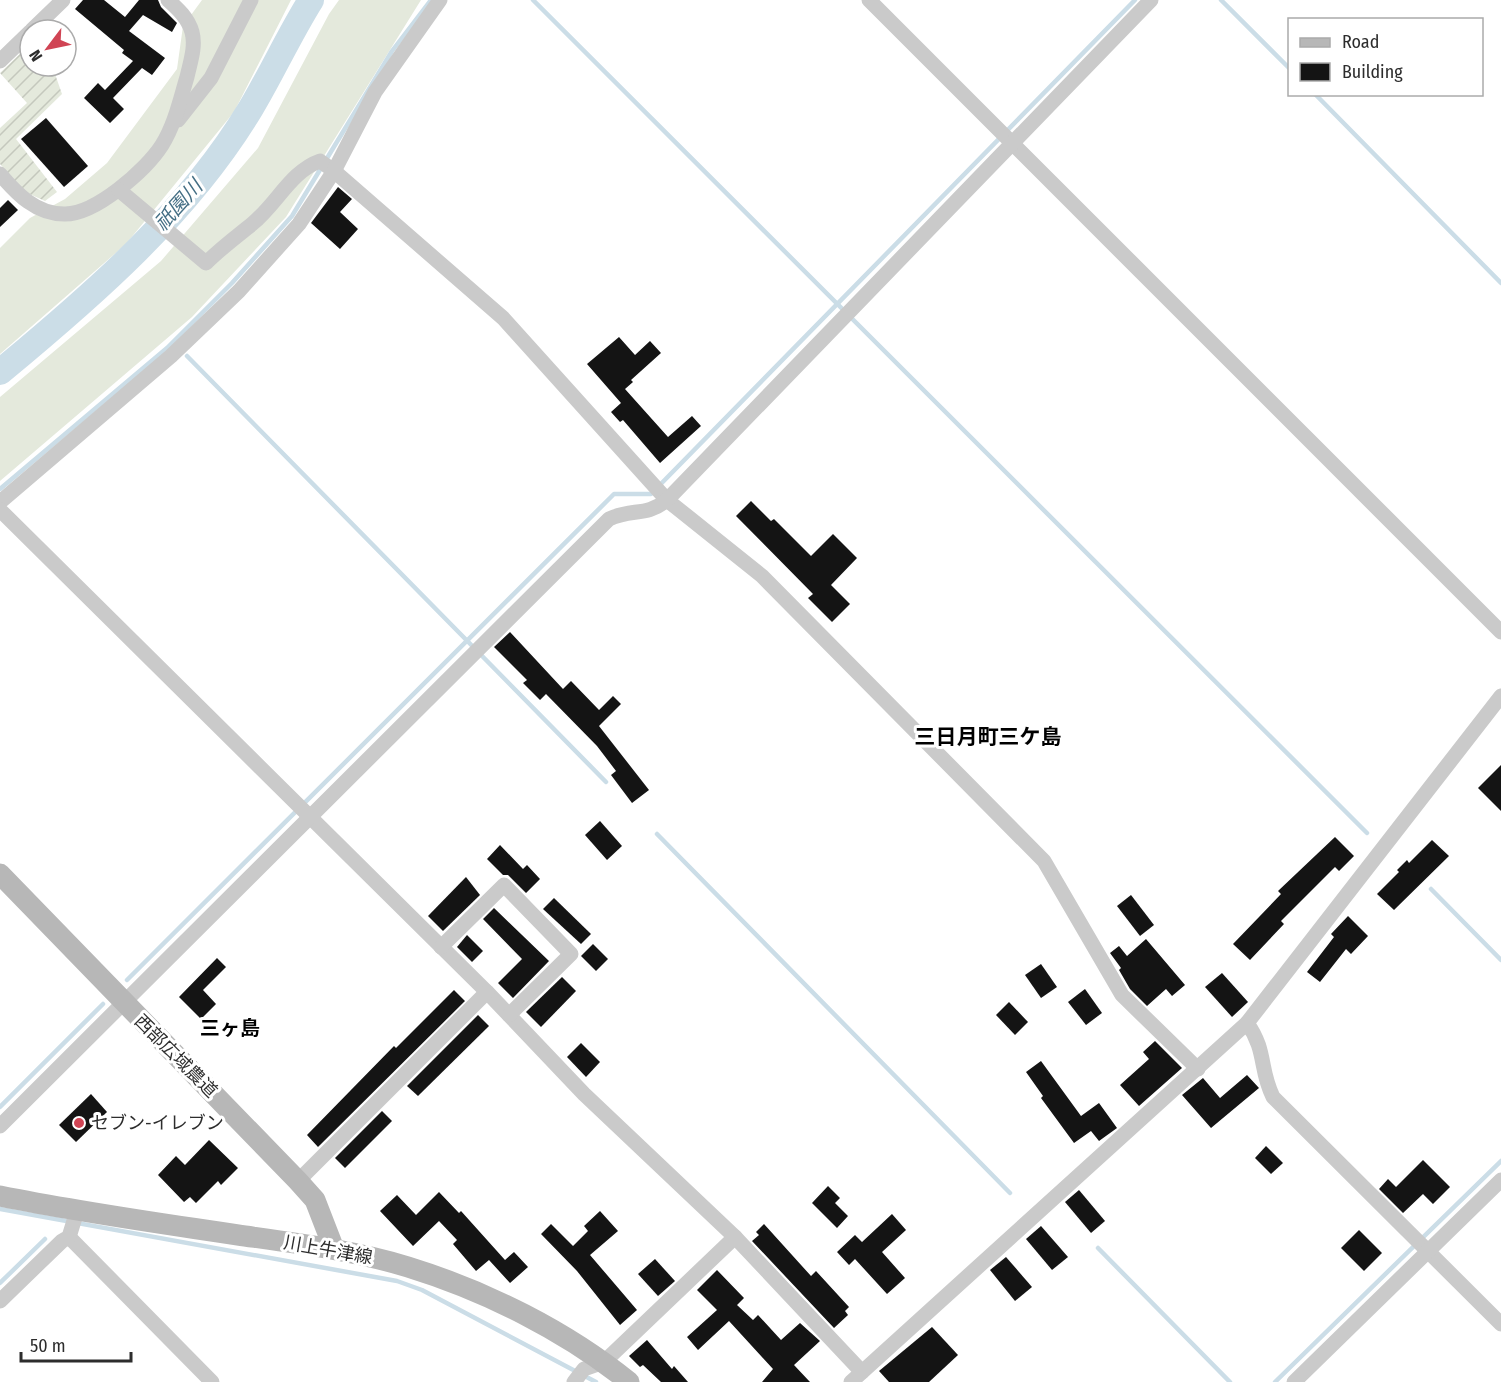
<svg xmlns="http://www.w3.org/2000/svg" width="1501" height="1382" font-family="'Fira Sans Condensed','Noto Sans JP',sans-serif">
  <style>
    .grass { fill: #e4e9dc }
    .garden { fill: url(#garden-furrows) }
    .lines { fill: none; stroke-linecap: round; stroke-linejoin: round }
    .stream { stroke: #cbdde7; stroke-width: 4.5 }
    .river { stroke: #cbdde7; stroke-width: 26 }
    .building { fill: #141414 }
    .street { stroke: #cacaca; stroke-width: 15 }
    .secondary { stroke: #b7b7b7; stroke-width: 21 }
    .poi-dot { fill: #d04454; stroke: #fff; stroke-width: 2 }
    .labels { text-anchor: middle; stroke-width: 6; stroke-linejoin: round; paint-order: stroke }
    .street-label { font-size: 18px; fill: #2d2d2d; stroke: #fff }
    .poi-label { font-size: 18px; fill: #2d2d2d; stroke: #fff; text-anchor: start }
    .water-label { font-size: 20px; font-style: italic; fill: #456f85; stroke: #fff }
    .neighbourhood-label { font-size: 20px; font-weight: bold; fill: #000; stroke: #fff }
    .quarter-label { font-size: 21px; font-weight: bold; fill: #000; stroke: #fff }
  </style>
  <defs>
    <pattern id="garden-furrows" width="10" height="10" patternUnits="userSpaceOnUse" patternTransform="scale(1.5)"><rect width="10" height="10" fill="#e4e9dc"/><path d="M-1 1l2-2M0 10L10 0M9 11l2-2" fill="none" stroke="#c4c8bd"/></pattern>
  </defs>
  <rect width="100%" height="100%" fill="#fff"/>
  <g class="grass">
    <polygon points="202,0 291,0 234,112 126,244 0,354 0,248 30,218 65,199 107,163 177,69 183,26"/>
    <polygon points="339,0 421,0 286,217 192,317 0,481 0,397 161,261 258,148 329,14"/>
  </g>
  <polygon class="garden" points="30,44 30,66 48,66 55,74 62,94 16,139 57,192 45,201 25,192 0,164 0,128 27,103 0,73"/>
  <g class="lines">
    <g class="stream">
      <polyline points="533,0 1367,833"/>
      <polyline points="1221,0 1290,69"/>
      <polyline points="1315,94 1501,283"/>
      <polyline points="187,356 606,782"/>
      <polyline points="0,489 167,348 232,283 292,216 392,51 431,0"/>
      <polyline points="657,834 1010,1193"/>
      <polyline points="1431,889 1501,960"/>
      <polyline points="127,980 614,494 651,494 1135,0"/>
      <polyline points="0,1107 103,1004"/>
      <polyline points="0,1209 397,1281 422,1290 596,1382"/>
      <polyline points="1098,1248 1230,1382"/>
      <polyline points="0,1283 45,1239"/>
      <polyline points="1275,1382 1501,1161"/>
    </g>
    <path class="river" d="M0,372C93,295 188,213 251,108C272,73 289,35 311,0"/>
  </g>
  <g class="building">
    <polygon points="83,0 104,0 125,17 139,0 158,0 161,7 177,23 172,32 143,15 129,31 165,58 152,75 142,68 113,98 124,109 110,123 84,98 98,83 105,90 133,61 122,53 124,50 75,9"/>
    <polygon points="46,118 88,166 64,187 21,139"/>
    <polygon points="338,187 352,199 340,212 358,229 340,249 311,223"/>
    <polygon points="8,200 18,210 0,227 0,208"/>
    <polygon points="619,337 635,355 650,341 661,353 631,380 633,382 625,389 668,437 692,416 701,426 660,463 623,420 620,422 611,412 621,403 587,364"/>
    <polygon points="751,501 771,521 774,519 811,556 833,534 857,558 831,585 850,604 832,622 808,598 813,594 736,516"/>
    <polygon points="510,632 563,689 571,681 599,710 613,696 621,704 599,726 649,790 632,803 611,775 616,771 597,746 546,694 540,700 523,683 527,680 494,647"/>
    <polygon points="1501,765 1501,811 1478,788"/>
    <polygon points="600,821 622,846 607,860 585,835"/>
    <polygon points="1335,837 1354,856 1339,871 1335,867 1281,921 1284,924 1250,960 1233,944 1281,894 1278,891"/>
    <polygon points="1432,840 1449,856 1394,910 1377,894 1399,872 1397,870 1407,860 1409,863"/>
    <polygon points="500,845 523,869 527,865 540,879 526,893 508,875 503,875 487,859"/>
    <polygon points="466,877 480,895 443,931 428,916"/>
    <polygon points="1131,895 1154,925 1140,936 1117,906"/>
    <polygon points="554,898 591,934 581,944 543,909"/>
    <polygon points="494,908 549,961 513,998 498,983 522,959 483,919"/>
    <polygon points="1348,916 1368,936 1351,954 1346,949 1320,982 1307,972 1334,937 1331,934"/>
    <polygon points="467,935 483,951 472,962 457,947"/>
    <polygon points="1146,939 1185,985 1172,996 1166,989 1147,1006 1130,989 1119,970 1121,968 1110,953 1119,946 1127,956"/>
    <polygon points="593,944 608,959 596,971 581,956"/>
    <polygon points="217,958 226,967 203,990 216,1004 201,1019 179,997"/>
    <polygon points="1041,964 1057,987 1041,998 1025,975"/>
    <polygon points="1222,973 1248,1002 1232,1017 1205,987"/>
    <polygon points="562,977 576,991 541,1027 526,1012"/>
    <polygon points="1085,989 1102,1013 1086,1025 1068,1002"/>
    <polygon points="454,990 465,1001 318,1147 307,1135 394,1046 396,1048"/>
    <polygon points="1009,1002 1028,1022 1015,1035 996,1015"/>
    <polygon points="478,1015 489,1026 418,1096 407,1086"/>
    <polygon points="1155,1041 1182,1068 1139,1106 1120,1085 1149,1059 1143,1052"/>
    <polygon points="581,1043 600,1062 586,1077 567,1057"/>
    <polygon points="1041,1061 1081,1116 1099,1103 1117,1128 1099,1141 1091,1131 1074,1143 1041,1098 1043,1096 1026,1072"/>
    <polygon points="1247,1075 1259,1088 1211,1128 1182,1095 1203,1078 1220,1098"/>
    <polygon points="91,1094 107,1112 76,1142 59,1125"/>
    <polygon points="382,1111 392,1121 345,1168 335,1158"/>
    <polygon points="209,1140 238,1168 221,1185 218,1181 196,1203 190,1197 184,1202 158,1175 176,1156 185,1165"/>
    <polygon points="1266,1146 1283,1163 1271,1174 1255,1158"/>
    <polygon points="1423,1160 1450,1187 1433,1204 1423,1194 1403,1213 1379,1189 1388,1179 1396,1187"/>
    <polygon points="828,1186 840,1198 835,1203 848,1216 837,1228 812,1203"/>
    <polygon points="1079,1190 1105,1221 1091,1233 1065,1202"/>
    <polygon points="439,1192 459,1213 461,1211 505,1260 514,1252 528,1267 510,1283 489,1260 476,1271 453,1244 457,1240 439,1221 413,1246 380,1211 397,1195 416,1215"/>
    <polygon points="600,1211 618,1231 590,1255 637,1310 620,1325 577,1271 541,1234 551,1224 573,1246 588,1231 584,1226"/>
    <polygon points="892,1214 906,1230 882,1252 905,1278 887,1294 855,1259 849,1265 837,1252 855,1235 862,1242"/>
    <polygon points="764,1224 811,1276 816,1271 849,1307 845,1311 848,1315 834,1328 752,1241 759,1235 756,1232"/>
    <polygon points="1041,1226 1068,1257 1052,1270 1026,1239"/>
    <polygon points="1359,1230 1382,1253 1364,1271 1341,1248"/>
    <polygon points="1006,1257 1032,1287 1015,1301 990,1270"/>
    <polygon points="655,1259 675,1281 658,1296 638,1274"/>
    <polygon points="717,1270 744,1298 737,1305 753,1320 758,1315 781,1340 800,1323 820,1341 794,1365 810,1382 762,1382 773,1369 729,1321 698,1350 687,1337 717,1310 697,1290"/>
    <polygon points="932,1327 958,1355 929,1382 889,1382 879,1371"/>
    <polygon points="647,1340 672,1369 674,1366 688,1382 661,1382 643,1365 640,1367 629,1356"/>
  </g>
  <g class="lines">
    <g class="street">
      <polyline points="869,0 1501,632"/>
      <polyline points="32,30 63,0"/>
      <polyline points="0,61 30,32"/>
      <polyline points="178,120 211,78 251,0"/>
      <path d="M0,174C17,194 36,214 64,214C95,215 146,170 162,145C175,124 180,100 187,77C190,63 196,47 192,32C188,18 178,9 168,0"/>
      <path d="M119,190L206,263C221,248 236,237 252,224C276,205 291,171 320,161L334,171L503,318L667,500L762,576L1044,861L1122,995L1198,1069"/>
      <polyline points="0,502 171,356 239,291 299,224 334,171 375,92 440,0"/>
      <polyline points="0,510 487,992 584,1094 735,1237 862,1372"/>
      <polyline points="441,947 504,885 571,954 509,1015"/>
      <polyline points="1247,1023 1501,696"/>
      <path d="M0,1126L609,519C632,508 646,517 667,500L1151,0"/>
      <polyline points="298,1181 487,992"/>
      <polyline points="69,1237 212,1382"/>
      <polyline points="0,1301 62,1241 69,1237 77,1211"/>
      <polyline points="574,1382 584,1369 604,1362 735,1237"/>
      <path d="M851,1382L1247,1023C1267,1051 1259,1069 1273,1097L1501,1324"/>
      <polyline points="1294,1382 1501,1180"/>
    </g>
    <g class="secondary">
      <polyline points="0,874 298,1181 315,1200 334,1249"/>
      <path d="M0,1196C79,1212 159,1223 238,1235C295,1243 353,1250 408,1267C486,1291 566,1331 629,1382"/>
    </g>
  </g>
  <circle class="poi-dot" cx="79" cy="1123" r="6"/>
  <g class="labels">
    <g class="street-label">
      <text transform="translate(176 1056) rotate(45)" y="6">西部広域農道</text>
      <text transform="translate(328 1250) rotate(10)" y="6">川上牛津線</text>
    </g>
    <g class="poi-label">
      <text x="91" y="1129">セブン-イレブン</text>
    </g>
    <g class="water-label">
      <text transform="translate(178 205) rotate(-48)" y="7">祇園川</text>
    </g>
    <g class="neighbourhood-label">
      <text x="230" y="1035">三ヶ島</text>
    </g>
    <g class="quarter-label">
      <text x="988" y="744">三日月町三ケ島</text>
    </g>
  </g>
  <rect x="1288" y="18" width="195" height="78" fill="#ffffff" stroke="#ababab" stroke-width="1.5"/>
  <rect x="1300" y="38" width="30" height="9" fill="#b7b7b7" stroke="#ababab" stroke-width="1.5"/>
  <text x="1342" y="48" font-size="18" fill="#2d2d2d">Road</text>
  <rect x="1300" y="63" width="30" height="18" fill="#141414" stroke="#ababab" stroke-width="1.5"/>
  <text x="1342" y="78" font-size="18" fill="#2d2d2d">Building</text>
  <g transform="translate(48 48) rotate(238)"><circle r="28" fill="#ffffff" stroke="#ababab" stroke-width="1.5"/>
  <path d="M0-4.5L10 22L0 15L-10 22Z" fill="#d04454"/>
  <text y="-9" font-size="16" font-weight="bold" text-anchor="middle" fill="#2d2d2d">N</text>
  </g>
  <path d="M21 1352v9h110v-9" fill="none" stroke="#2d2d2d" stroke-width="3"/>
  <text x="30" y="1352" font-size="18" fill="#2d2d2d" stroke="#ffffff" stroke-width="4.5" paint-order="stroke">50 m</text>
</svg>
